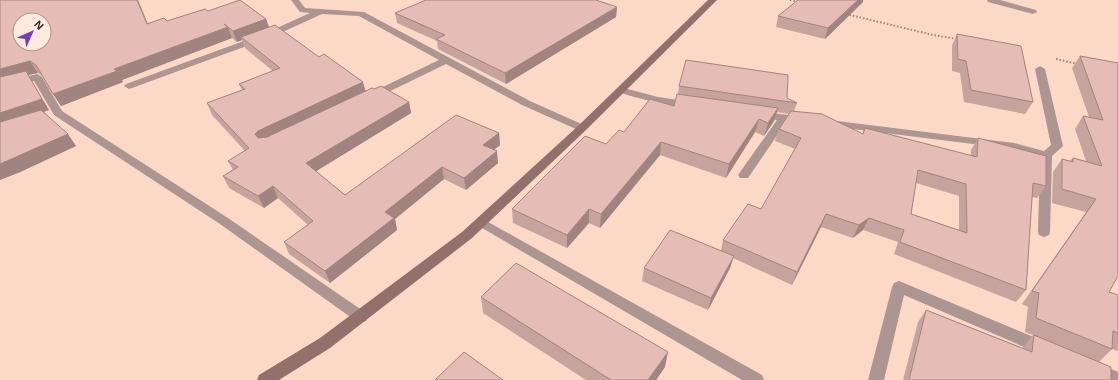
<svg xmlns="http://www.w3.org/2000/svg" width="1118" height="380" font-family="Arial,sans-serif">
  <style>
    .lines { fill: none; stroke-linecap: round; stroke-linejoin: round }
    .path { stroke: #9b8275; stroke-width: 2; stroke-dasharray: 1.5 2; stroke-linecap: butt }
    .street { fill: #ad9591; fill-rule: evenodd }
    .secondary { fill: #93706b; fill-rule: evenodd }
    .wall { fill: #c6a39d; fill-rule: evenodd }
    .shaded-wall { fill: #a1847f }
    .building { fill: #e6bdb6; stroke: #a1847f; fill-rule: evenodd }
  </style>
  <rect width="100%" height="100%" fill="#fcd9c6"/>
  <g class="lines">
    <g class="path">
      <polyline points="790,0 799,2"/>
      <polyline points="846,14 933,35 957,39"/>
      <polyline points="1056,59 1078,64"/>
    </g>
    <g class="street">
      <polygon points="291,0 299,0 305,8 364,12 530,101 586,126 587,128 582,131 578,130 522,105 446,64 376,98 368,98 367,96 368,94 439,60 359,16 322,14 274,36 132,88 129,89 124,86 126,84 268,32 310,13 300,12"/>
      <polygon points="987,0 1000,0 1036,10 1037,12 1033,14 988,2"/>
      <polygon points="1040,66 1045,69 1063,146 1052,156 1050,232 1049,235 1044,237 1039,235 1038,232 1040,157 1013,149 829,126 824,123 829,120 1014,143 1044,151 1051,145 1035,69"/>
      <polygon points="37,74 42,77 62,111 228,218 366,313 368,317 366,321 361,323 356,321 220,224 54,115 34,81 0,89 0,83"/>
      <path d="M620,87L658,97L691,102L696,105C688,114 629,95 617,92L615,90Z"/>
      <polygon points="759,111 802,117 807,120 802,123 787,121 748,178 740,178 738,175 777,120 755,116 754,114"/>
      <polygon points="481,218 762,375 764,380 742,380 477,225 475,222 477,219"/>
      <polygon points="899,281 1048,343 1051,348 1048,353 1043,355 1038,353 904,295 884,380 868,380 892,287 894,283"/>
      <polygon points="1097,363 1118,372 1118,380 1103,380 1091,375 1089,370 1091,365"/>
    </g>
    <polygon class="secondary" points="708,0 717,0 586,130 472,238 330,348 279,380 257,380 259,375 320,338 462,232 578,126"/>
  </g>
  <g class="wall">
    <polygon points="0,0 148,23 167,21 208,11 266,19 269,27 366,91 374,89 409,102 411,113 316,171 345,195 499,133 500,145 494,150 498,163 466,190 444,179 395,219 397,230 330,283 289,254 284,242 308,225 278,198 264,208 229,188 223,176 233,170 228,161 245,151 212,115 207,103 242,90 239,84 273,71 245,48 242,40 237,42 232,38 122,80 123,82 61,106 42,76 38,73 28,75 49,110 44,112 76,146 18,173"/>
    <polygon points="798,0 863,0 863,2 825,39 776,27 778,16"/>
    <polygon points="617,7 616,17 506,84 438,49 437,41 397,23 395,13"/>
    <polygon points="957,34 1033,102 1025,114 964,102 960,73 952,71 952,45"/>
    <polygon points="1080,56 1118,63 1109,292 1118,295 1118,351 1112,349 1099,362 1111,380 903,380 918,322 926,310 1023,348 1033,335 1025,332 1028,307 1022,304 1086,212 1052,203 1053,172 1062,159 1070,161 1073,158 1086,161 1075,129 1083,116 1089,117 1072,68"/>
    <path d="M679,86L787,98L797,103L794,111L862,134L865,128L971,156V150L978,138L1046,186L1037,198L1032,197L1026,290L1016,302L894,254L898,242L863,230L853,238L821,227L792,285L733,258L730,268L708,310L642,281L644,268L721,250L723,240L761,209L795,149L775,141L779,129L789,114L777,112L774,121L764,136L755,132L726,178L660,155L600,228L589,223L567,248L513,223L512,209L624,132L674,106L678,94ZM916,183L959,196V230L911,214Z"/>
    <polygon points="481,297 665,367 656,380 586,380 483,313"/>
  </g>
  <g class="shaded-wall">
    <polygon points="137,0 138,0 152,34 147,24"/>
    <polygon points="858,0 863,0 863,2 825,39 828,28"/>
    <polygon points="617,7 616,17 506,84 505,73"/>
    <polygon points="266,19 270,30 241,37 242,40 237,42 233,31"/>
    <polygon points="228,27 232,38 122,80 123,82 61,106 53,94 114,69"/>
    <polygon points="30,61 38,73 28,75 49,110 0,127 0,69"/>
    <polygon points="363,82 366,93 262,143 255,134 258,131"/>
    <polygon points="409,102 411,113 310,175 306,163"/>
    <polygon points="778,108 774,121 764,136 768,123"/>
    <polygon points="759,119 755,132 726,178 729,164"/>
    <polygon points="499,133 500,145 485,157 483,145"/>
    <polygon points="68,134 76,146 18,173 0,180 0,164"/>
    <polygon points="661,142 660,155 600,228 601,214"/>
    <polygon points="497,151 498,163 466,190 464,178"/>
    <polygon points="442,167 444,179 395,219 397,230 330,283 325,271 385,212"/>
    <polygon points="273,186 278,198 264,208 258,196"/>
    <polygon points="589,209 589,223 567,248 567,235"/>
    <polygon points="826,214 821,227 792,285 797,272"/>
    <polygon points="869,218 863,230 853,238 859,225"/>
    <polygon points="734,256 730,268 708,310 711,298"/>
    <polygon points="668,352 665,367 656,380 648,380"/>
  </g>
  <g class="building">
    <path d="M0,0H137L147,24L164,18L167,21L205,9L208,11L240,0L266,19L233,31L224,24L228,27L114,69L117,71L53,94L36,65L30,61L0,69ZM20,20H44V44H20Z"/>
    <polygon points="426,0 596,0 617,7 505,73 436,39 445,35 395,13"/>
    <polygon points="798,0 858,0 828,28 778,16"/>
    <polygon points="275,25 319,57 324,54 363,82 258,131 255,134 258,138 267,137 372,88 374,89 381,86 409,102 306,163 345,195 456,115 499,133 483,145 497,151 464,178 442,167 385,212 394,218 325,271 284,242 313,221 273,186 258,196 223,176 238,167 228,161 249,148 207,103 245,89 239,84 280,68 241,37"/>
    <polygon points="957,34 1021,46 1033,102 971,90 966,61 958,59"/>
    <polygon points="1080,56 1118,63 1118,276 1109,292 1118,295 1118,333 1113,331 1112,349 1036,318 1039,293 1032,291 1096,199 1062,189 1062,159 1073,162 1073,158 1102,166 1083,116 1103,120"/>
    <polygon points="686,60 788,75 787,98 797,103 679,86"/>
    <polygon points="26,71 42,99 0,113 0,77"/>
    <polygon points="677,94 778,108 768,123 759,119 729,164 661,142 601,214 589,209 567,235 512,209 585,136 606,144 619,130 624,132 650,99 674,106"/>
    <polygon points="41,110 68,134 0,164 0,122"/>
    <path d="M791,111L822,114L863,134L865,128L977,157L978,138L1046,156V186L1033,183L1026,290L900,242L904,230L869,218L859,225L826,214L797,272L723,240L748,204L761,209L801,138L779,129ZM918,170L966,184L967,233L911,214Z"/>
    <polygon points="670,230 734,256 711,298 644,268"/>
    <polygon points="516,263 668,352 648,380 611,380 481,297"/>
    <polygon points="926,310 1032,352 1034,335 1111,367 1111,380 909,380"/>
    <polygon points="464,352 503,380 435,380"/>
  </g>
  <g transform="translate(32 32) rotate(45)"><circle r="19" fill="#ffe9de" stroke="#aa978e"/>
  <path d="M0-3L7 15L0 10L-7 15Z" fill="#753fb6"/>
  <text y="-6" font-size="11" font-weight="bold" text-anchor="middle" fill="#2a1d16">N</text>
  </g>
</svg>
